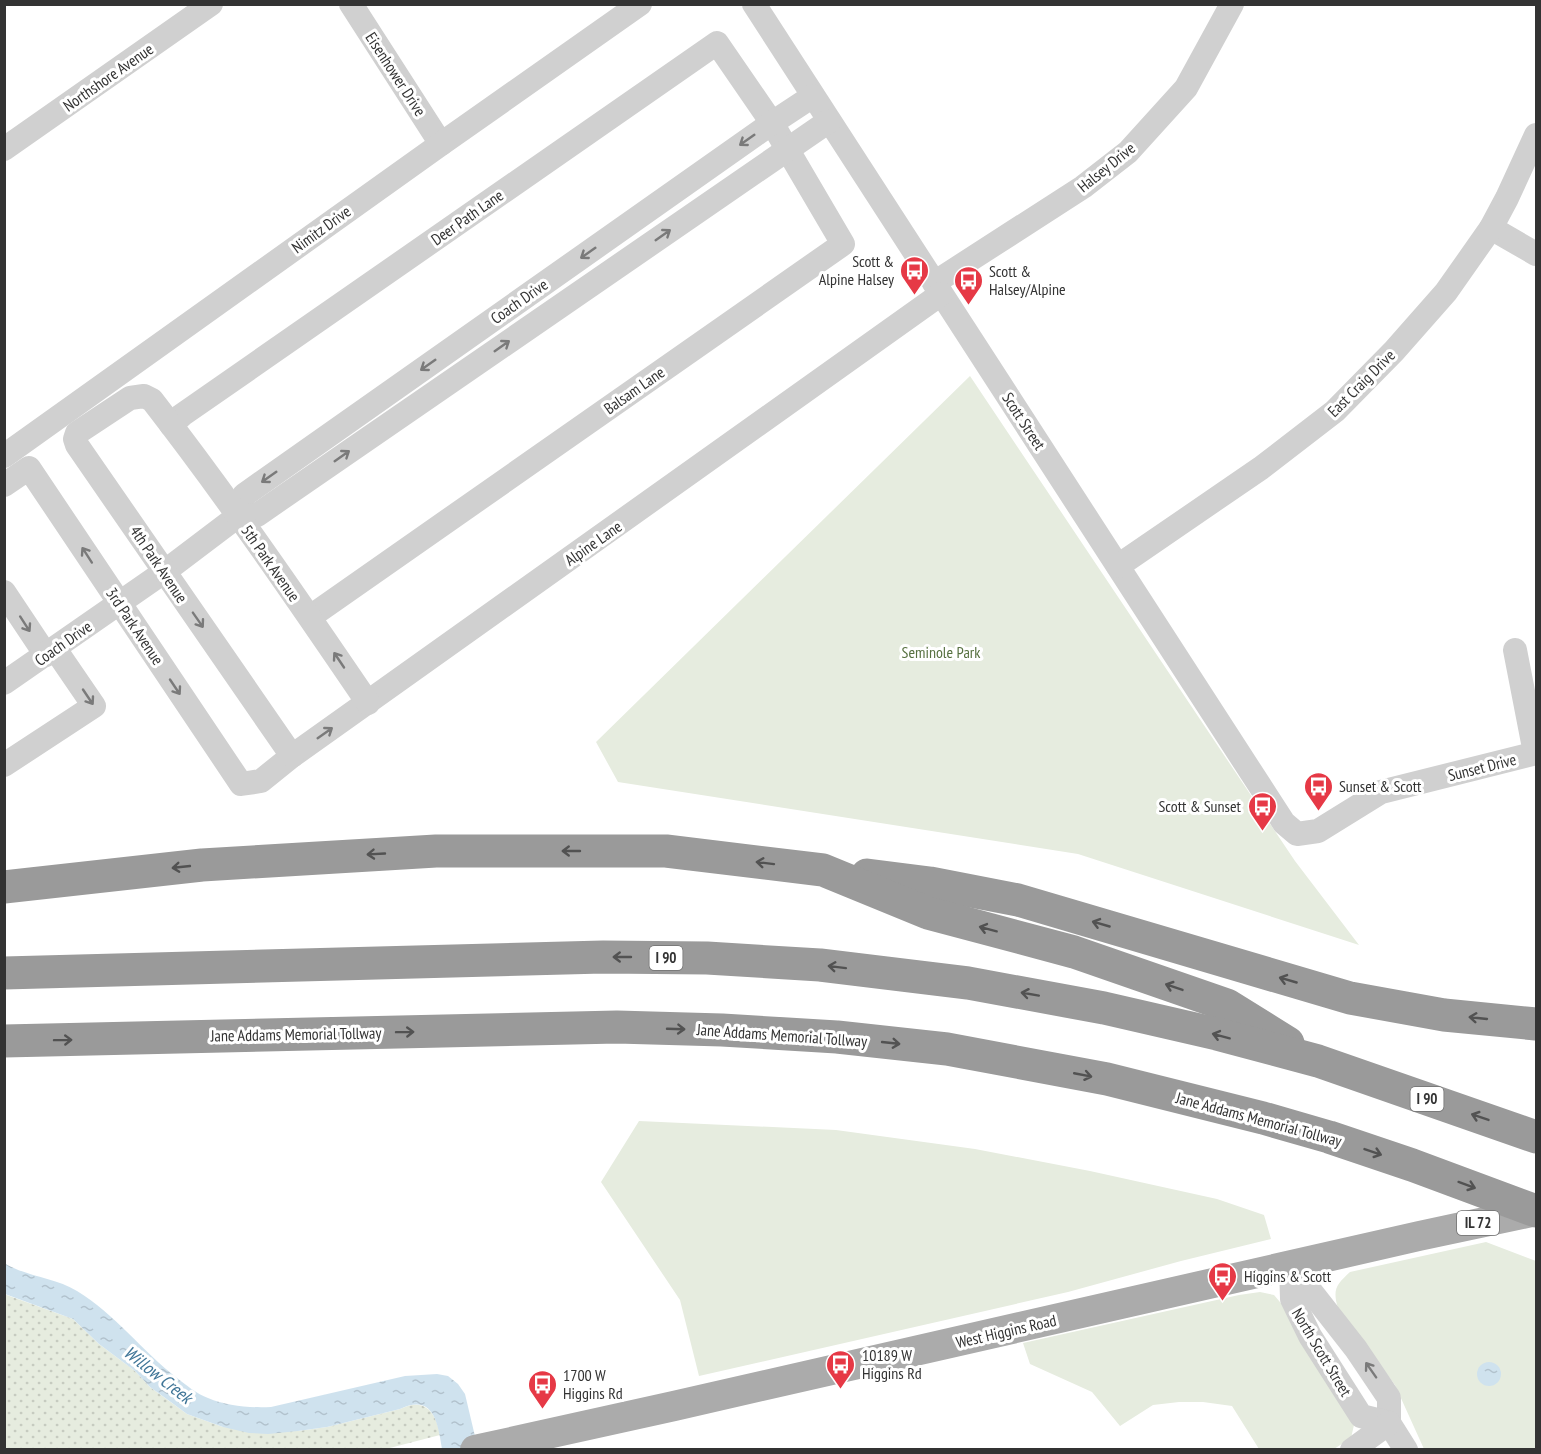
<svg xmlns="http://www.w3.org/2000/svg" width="1541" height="1454" font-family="'PT Sans Narrow',sans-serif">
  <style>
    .grass { fill: url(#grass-dots) }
    .park { fill: #e6ecdf }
    .water { fill: url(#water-ripples) }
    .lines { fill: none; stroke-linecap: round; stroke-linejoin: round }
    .minor { stroke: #d0d0d0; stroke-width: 24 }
    .major { stroke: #ababab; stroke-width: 30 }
    .highway { stroke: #9a9a9a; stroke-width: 33 }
    .oneway { stroke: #7a7a7a }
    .oneway2 { stroke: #525252 }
    .labels { text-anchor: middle; stroke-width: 6; stroke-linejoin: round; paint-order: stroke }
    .shield { fill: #fff; stroke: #707070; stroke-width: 1.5 }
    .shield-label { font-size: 15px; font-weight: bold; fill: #333 }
    .street-label { font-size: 16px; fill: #333; stroke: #fff }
    .poi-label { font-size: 16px; fill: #333; stroke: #fff; text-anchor: start }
    .park-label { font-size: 16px; fill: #56703f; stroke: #fff }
    .water-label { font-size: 18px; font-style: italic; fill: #3f7597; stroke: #fff }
  </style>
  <defs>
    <pattern id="grass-dots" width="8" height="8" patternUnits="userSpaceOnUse" patternTransform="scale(1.5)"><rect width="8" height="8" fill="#e6ecdf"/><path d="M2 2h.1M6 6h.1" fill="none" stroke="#c6cbc0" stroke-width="1.8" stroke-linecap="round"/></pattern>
    <pattern id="water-ripples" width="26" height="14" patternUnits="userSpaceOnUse" patternTransform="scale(1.5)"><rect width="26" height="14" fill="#cfe2ee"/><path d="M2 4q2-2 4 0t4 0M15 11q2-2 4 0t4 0" fill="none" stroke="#b2c2cd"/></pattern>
  </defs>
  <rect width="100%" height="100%" fill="#fff"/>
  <path class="grass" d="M4,1294L73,1319L99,1344L135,1371L150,1387L187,1414L223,1427L298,1431L327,1427L400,1409C424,1397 436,1411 440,1435L382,1450L5,1449Z"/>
  <g class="park">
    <polygon points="970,376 1295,861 1359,945 1078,854 618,782 596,742"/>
    <polygon points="639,1121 836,1130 975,1149 1090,1171 1217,1199 1264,1215 1271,1239 1181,1261 1068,1292 699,1376 680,1300 601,1182"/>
    <path d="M1486,1242L1536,1261V1449H1424L1395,1385L1338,1308C1332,1289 1337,1284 1350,1272Z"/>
    <polygon points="1260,1292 1274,1295 1285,1308 1354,1425 1351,1438 1334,1449 1259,1449 1232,1406 1203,1402 1179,1402 1153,1405 1120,1426 1092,1392 1030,1364 1023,1343 1239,1295"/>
  </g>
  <g class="water">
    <path d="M4,1263C27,1277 54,1277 77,1291C115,1314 142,1351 177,1378C186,1385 197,1394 208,1398C227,1406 250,1408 271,1407L405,1376L437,1374L448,1376L458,1384L465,1394L478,1449H442C438,1424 434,1393 400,1409L327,1427L298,1431L268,1434L249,1433L223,1427L187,1414L168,1400L150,1387L135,1371L99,1344L73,1319L5,1294Z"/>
    <circle cx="1489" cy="1374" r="12"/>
  </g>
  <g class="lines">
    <g class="minor">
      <polyline points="351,4 441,144"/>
      <polyline points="754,4 1284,823 1297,834 1318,831 1381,792 1536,753"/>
      <polyline points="4,149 211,4"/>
      <polyline points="1491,228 1536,254"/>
      <polyline points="934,283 1083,187 1128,152 1186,88 1232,4"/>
      <polyline points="171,425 182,415 717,43 772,123 843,244 310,617"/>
      <polyline points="4,456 441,144 640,4"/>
      <polyline points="4,485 29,468 241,784 261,781 292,756 941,294"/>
      <polyline points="238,516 244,495 772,123 813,96"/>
      <polyline points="1118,566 1261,468 1335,411 1394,351 1446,292 1491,228 1507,198 1536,135"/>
      <polyline points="4,592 46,655"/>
      <polyline points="1515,650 1535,753"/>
      <polyline points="4,683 164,572 238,516 257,515 829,121"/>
      <path d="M292,756L77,445L75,439L77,433L130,398L144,396L152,400C228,498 298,600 368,703"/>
      <polyline points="4,765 94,706 55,649"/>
      <polyline points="1291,1266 1356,1349 1389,1398 1389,1423 1406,1450"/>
      <polyline points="1291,1266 1292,1299 1310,1336 1361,1416 1389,1423"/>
      <polyline points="1352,1450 1389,1423"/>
    </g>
    <polyline class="major" points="475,1450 674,1406 1419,1236 1536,1211"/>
    <g class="highway">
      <polyline points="867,875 930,883 1018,900 1350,998 1444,1015 1536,1024"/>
      <polyline points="4,887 202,865 436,851 666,851 823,870 928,913 1074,952 1227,1005 1288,1043"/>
      <polyline points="4,973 603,957 707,958 820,965 968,983 1104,1008 1217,1034 1318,1061 1536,1137"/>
      <polyline points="4,1041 617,1027 722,1030 837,1037 947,1049 1107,1079 1263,1118 1329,1137 1412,1165 1536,1211"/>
    </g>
  </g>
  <defs><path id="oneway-shaft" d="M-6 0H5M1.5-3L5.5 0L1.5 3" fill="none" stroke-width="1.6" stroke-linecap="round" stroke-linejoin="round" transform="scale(1.5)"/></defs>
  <g class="oneway">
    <use href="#oneway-shaft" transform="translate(747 140) rotate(145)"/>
    <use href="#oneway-shaft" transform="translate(663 235) rotate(-35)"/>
    <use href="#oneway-shaft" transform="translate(588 253) rotate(145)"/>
    <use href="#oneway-shaft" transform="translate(502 346) rotate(-35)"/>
    <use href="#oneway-shaft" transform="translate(428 365) rotate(145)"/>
    <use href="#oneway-shaft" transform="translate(342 456) rotate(-35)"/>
    <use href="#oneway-shaft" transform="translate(269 477) rotate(145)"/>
    <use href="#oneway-shaft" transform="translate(87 555) rotate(-123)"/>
    <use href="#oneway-shaft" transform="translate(198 620) rotate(55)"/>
    <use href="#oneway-shaft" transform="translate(25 624) rotate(57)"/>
    <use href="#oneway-shaft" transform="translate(339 660) rotate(-124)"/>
    <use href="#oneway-shaft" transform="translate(175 687) rotate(56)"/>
    <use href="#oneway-shaft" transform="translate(88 697) rotate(56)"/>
    <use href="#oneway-shaft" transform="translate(325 733) rotate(-35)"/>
    <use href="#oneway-shaft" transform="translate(1371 1370) rotate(-125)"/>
  </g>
  <g class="oneway2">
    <use href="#oneway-shaft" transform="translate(571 851) rotate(-180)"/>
    <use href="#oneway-shaft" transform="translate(376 854) rotate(177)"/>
    <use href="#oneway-shaft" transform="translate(765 863) rotate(-173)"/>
    <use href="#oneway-shaft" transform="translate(181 867) rotate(174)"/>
    <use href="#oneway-shaft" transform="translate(1101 924) rotate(-164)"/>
    <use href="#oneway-shaft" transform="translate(988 929) rotate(-165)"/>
    <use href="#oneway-shaft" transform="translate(622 957) rotate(-180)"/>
    <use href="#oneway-shaft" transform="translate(837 967) rotate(-173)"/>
    <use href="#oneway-shaft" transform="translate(1288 980) rotate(-164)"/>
    <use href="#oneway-shaft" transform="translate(1174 987) rotate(-161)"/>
    <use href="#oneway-shaft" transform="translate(1030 994) rotate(-170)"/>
    <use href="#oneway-shaft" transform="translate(1478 1018) rotate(-174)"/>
    <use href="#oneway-shaft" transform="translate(676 1029) rotate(2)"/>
    <use href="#oneway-shaft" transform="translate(405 1032) rotate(-1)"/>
    <use href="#oneway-shaft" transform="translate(1221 1036) rotate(-165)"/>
    <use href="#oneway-shaft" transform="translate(63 1040) rotate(-1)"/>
    <use href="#oneway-shaft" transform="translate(891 1043) rotate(6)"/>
    <use href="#oneway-shaft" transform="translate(1083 1075) rotate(11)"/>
    <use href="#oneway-shaft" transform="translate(1480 1117) rotate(-161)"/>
    <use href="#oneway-shaft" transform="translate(1373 1152) rotate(19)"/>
    <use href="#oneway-shaft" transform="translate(1467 1185) rotate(20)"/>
  </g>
  <defs>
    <symbol id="bus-pin" viewBox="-11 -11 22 30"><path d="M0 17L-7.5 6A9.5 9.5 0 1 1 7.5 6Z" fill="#e63946" stroke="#fff"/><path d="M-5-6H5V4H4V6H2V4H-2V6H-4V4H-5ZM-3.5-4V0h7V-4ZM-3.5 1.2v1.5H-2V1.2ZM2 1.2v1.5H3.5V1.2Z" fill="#fff"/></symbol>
  </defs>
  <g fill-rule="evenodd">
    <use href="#bus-pin" x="898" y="254" width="33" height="45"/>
    <use href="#bus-pin" x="952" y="264" width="33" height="45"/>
    <use href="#bus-pin" x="1302" y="770" width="33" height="45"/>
    <use href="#bus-pin" x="1246" y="790" width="33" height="45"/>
    <use href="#bus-pin" x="1206" y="1260" width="33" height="45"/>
    <use href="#bus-pin" x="824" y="1348" width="33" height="45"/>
    <use href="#bus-pin" x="526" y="1368" width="33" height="45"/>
  </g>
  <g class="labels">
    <g class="shield">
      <rect x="649.5" y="946" width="33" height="24" rx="4.5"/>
      <rect x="1410.5" y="1087" width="33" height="24" rx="4.5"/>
      <rect x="1457" y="1211" width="42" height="24" rx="4.5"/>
    </g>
    <g class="shield-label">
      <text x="666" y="963">I 90</text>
      <text x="1427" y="1104">I 90</text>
      <text x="1478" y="1228">IL 72</text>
    </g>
    <g class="street-label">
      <text transform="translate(396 74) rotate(57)" y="6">Eisenhower Drive</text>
      <text transform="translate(108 77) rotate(-35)" y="6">Northshore Avenue</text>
      <text transform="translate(1106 167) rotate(-39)" y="6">Halsey Drive</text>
      <text transform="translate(467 217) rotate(-35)" y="6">Deer Path Lane</text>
      <text transform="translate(321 229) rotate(-36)" y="6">Nimitz Drive</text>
      <text transform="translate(519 301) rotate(-35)" y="6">Coach Drive</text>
      <text transform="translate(1361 383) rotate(-45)" y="6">East Craig Drive</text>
      <text transform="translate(634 390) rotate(-35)" y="6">Balsam Lane</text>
      <text transform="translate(1024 421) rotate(57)" y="6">Scott Street</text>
      <text transform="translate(593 543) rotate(-35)" y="6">Alpine Lane</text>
      <text transform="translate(271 563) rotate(55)" y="6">5th Park Avenue</text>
      <text transform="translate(159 564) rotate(56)" y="6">4th Park Avenue</text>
      <text transform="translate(135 626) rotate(56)" y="6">3rd Park Avenue</text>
      <text transform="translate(63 643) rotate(-35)" y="6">Coach Drive</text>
      <text transform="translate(1482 767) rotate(-14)" y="6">Sunset Drive</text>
      <text transform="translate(296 1034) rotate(-1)" y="6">Jane Addams Memorial Tollway</text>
      <text transform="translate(782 1035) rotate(4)" y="6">Jane Addams Memorial Tollway</text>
      <text transform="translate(1259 1119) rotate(15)" y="6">Jane Addams Memorial Tollway</text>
      <text transform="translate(1006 1331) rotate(-13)" y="6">West Higgins Road</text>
      <text transform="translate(1322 1352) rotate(59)" y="6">North Scott Street</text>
    </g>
    <g class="poi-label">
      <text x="894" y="267" text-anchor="end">Scott &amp;<tspan x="894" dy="18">Alpine Halsey</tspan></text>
      <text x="989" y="277">Scott &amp;<tspan x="989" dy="18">Halsey/Alpine</tspan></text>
      <text x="1339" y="792">Sunset &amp; Scott</text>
      <text x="1241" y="812" text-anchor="end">Scott &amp; Sunset</text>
      <text x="1244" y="1282">Higgins &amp; Scott</text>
      <text x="862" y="1361">10189 W<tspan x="862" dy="18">Higgins Rd</tspan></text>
      <text x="563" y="1381">1700 W<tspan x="563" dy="18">Higgins Rd</tspan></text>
    </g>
    <g class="park-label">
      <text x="941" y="658">Seminole Park</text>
    </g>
    <g class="water-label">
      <text transform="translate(158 1375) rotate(38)" y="6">Willow Creek</text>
    </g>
  </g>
  <rect width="1541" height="1454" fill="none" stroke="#333333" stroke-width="12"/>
</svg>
